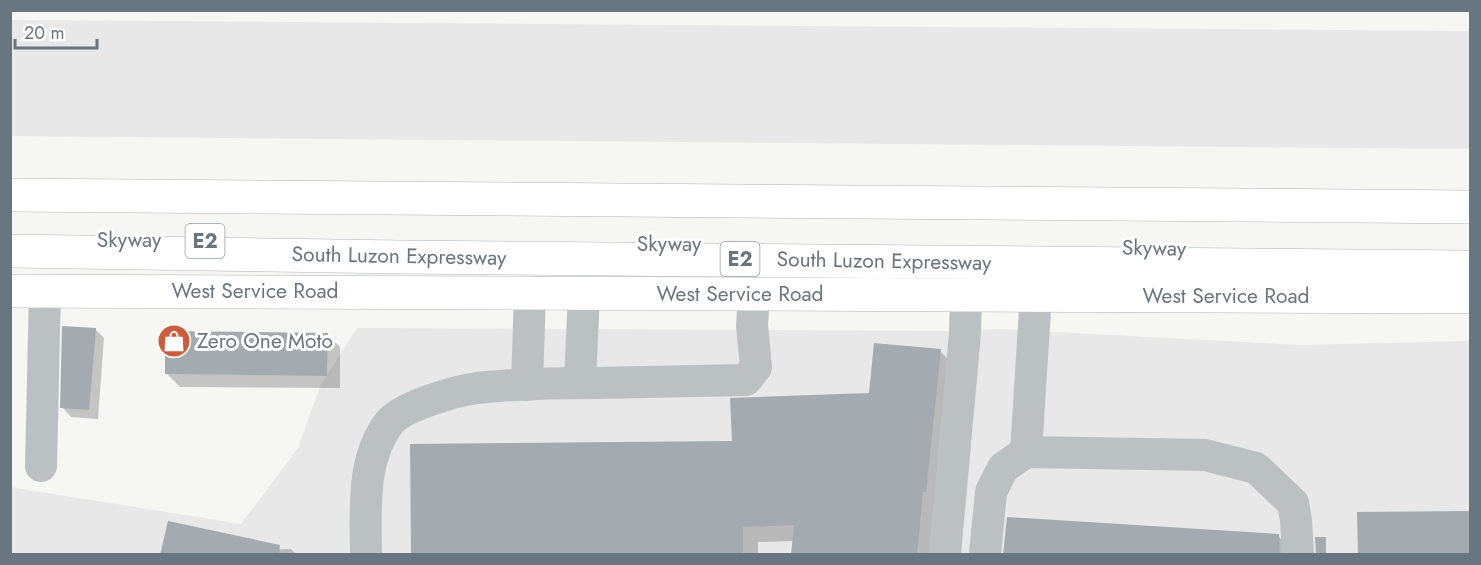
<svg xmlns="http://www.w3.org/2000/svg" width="1481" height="565" font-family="Jost,sans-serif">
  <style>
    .built { fill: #e7e8e7 }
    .shadow { fill: #0003 }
    .building { fill: #a3abb0 }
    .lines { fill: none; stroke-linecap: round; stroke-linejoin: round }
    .major-casing { stroke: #afb4b7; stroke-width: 34 }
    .highway-casing { stroke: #b1b5b8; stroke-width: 34 }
    .minor { stroke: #bbc0c3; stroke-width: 32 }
    .major { stroke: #fff; stroke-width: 33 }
    .highway { stroke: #fff; stroke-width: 33 }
    .labels { text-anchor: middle; stroke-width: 6; stroke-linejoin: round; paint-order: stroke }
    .shield { fill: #fff; stroke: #959fa7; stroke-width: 1.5 }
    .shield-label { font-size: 20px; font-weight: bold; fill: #687681 }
    .street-label { font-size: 21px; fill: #687681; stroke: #fff }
    .poi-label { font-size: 21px; fill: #687681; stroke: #fff; text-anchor: start }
  </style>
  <rect width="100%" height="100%" fill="#f6f6f3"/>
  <g class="built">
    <polygon points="11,20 1470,31 1470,149 11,136"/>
    <polygon points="357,328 955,331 999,329 1299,345 1470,341 1470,554 11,554 10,487 241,524 298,448 320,386"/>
  </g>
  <g class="shadow">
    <polygon points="95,329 104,338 98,419 71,417 62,407"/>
    <polygon points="327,334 340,347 340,388 180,387 166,373"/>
    <polygon points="940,351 956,367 934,554 793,554 794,541 758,542 758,554 412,554 870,395"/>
    <polygon points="1359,513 1470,513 1470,554 1360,554"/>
    <polygon points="1278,536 1294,552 1294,554 1005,554"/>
    <polygon points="291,549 296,554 332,554 163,554"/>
  </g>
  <g class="building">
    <polygon points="62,326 96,328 89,410 60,408"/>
    <polygon points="165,331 328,333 327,376 165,374"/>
    <polygon points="874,343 941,349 926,492 923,492 917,555 791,555 794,525 743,527 743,555 411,555 410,444 732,441 730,398 869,393"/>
    <polygon points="1470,511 1470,555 1358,555 1357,512"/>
    <polygon points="1007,517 1279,534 1280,555 1003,555"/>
    <polygon points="168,521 280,545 279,555 160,555"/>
    <polygon points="1315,537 1326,537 1326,555 1316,555"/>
  </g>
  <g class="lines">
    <defs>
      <polyline id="major" points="10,291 1470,297"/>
      <g id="highway">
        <polyline points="10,195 1470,207"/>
        <polyline points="10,251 401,257 1470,267"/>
      </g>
    </defs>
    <use href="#major" class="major-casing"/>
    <use href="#highway" class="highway-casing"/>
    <g class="minor">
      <polyline points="580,383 584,293"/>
      <polyline points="527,385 530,292"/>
      <polyline points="1026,452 1036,294"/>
      <polyline points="41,466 45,291"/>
      <path d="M366,554C366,510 361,460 389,423C402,406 456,391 477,388C516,384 556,383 595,383C645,382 696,381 746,380L756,367L752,325L754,294"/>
      <polyline points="945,554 965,333 966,294"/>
      <polyline points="985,554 991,492 1003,468 1026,452 1205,455 1256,468 1293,503 1296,520 1298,554"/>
    </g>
    <use href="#major" class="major"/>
    <use href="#highway" class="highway"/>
  </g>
  <defs>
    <symbol id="shop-disc" viewBox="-11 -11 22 22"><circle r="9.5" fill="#cf5b3a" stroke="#fff"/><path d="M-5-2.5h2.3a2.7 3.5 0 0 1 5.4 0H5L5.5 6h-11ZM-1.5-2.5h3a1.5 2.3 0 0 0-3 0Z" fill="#fff"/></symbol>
  </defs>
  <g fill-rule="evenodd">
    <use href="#shop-disc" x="155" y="322" width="38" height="38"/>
  </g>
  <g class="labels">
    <g class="shield">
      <rect x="185.5" y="224" width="39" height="34" rx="4.5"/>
      <rect x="720.5" y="242" width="39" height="34" rx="4.5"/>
    </g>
    <g class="shield-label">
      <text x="205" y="248">E2</text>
      <text x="740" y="266">E2</text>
    </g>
    <g class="street-label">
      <text x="129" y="247">Skyway</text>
      <text x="669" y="251">Skyway</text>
      <text transform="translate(1154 248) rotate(1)" y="7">Skyway</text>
      <text transform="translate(399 256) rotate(1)" y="7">South Luzon Expressway</text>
      <text transform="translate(884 261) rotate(1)" y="7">South Luzon Expressway</text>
      <text x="255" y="298">West Service Road</text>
      <text x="740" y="301">West Service Road</text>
      <text x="1226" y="303">West Service Road</text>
    </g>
    <g class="poi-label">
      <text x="197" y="348">Zero One Moto</text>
    </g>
  </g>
  <rect width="1481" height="565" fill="none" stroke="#687681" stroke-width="24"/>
  <path d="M15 39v9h82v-9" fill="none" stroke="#687681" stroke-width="3"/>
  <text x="24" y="39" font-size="18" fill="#687681" stroke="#ffffff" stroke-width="4.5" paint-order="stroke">20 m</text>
</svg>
